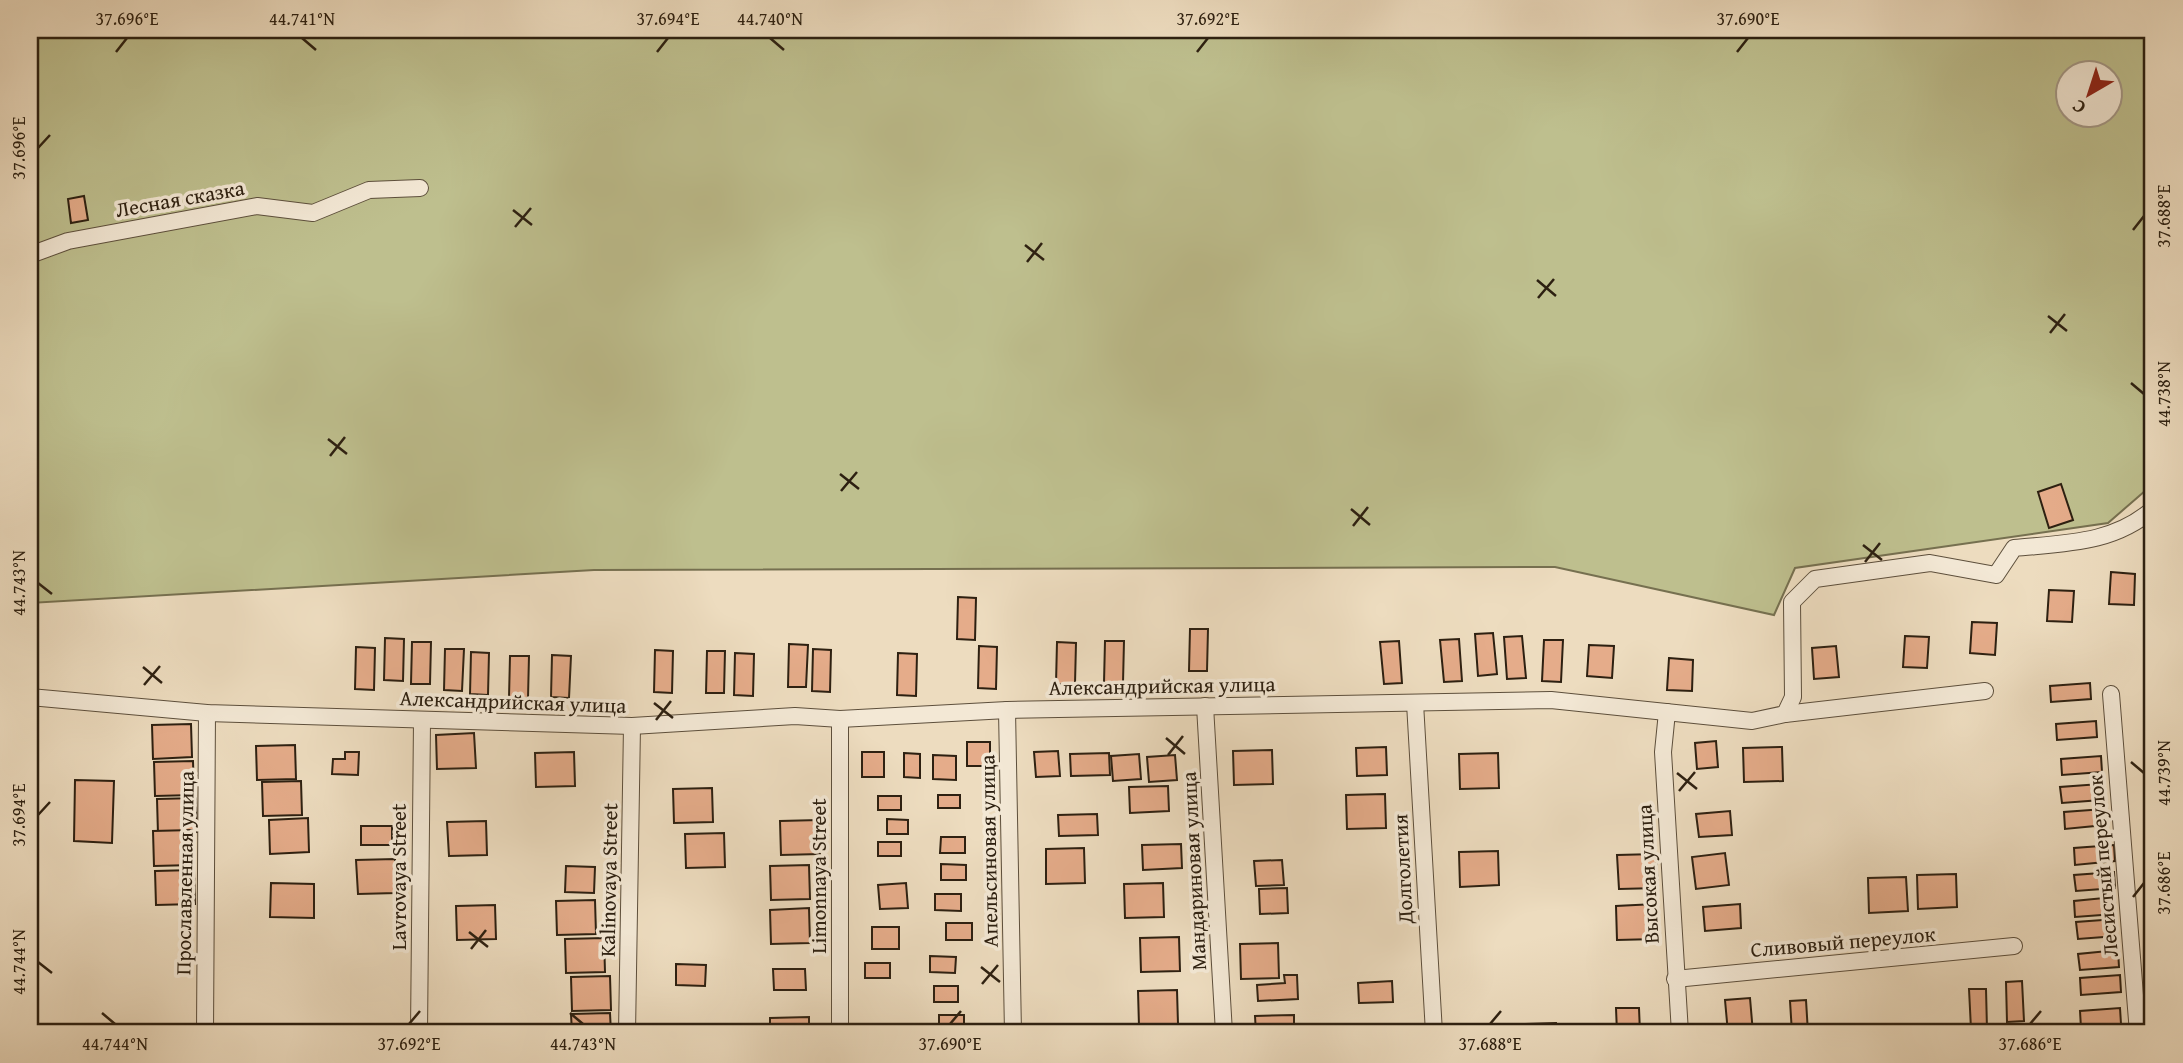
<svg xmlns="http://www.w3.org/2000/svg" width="2183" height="1063" font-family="'Gentium Book Plus',serif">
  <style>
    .green { fill: #bebf8e; stroke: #767050; stroke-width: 2; fill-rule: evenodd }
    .building { fill: #e5ac8a; stroke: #2d2011; stroke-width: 2 }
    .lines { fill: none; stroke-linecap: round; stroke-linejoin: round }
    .minor-casing { stroke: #5d4f3c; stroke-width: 18 }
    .minor { stroke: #f3e8d5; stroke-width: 16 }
    .ticks { fill: none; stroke: #2d2011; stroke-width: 2.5 }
    .labels { text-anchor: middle; stroke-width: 7; stroke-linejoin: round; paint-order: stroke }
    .street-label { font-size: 21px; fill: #2d2011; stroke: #f3e8d5 }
    .neatline { fill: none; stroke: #2d2011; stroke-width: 2.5 }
    .ticks-label { font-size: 18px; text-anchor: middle; fill: #2d2011 }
  </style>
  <rect width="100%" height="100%" fill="#eddcbf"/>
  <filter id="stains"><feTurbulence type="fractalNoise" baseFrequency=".00286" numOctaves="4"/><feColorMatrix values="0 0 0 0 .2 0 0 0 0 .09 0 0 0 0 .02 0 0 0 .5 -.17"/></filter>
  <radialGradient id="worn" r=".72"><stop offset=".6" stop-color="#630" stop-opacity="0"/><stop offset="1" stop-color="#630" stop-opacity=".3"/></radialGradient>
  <path class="green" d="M30,30H2153V484L2108,523L1795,568L1774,615L1555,567L594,570L30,603ZM2068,74H2110V116H2068Z"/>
  <g class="building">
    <polygon points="84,196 88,220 71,223 68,199"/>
    <polygon points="2061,484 2073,520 2049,528 2038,492"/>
    <polygon points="2111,572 2135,574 2134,605 2109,604"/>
    <polygon points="2049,590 2074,591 2072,622 2047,621"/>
    <polygon points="958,597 976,598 975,640 957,639"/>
    <polygon points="1972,622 1997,623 1995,655 1970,653"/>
    <polygon points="1190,629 1208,629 1207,671 1189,671"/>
    <polygon points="1493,633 1497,674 1478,676 1475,634"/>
    <polygon points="1522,636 1526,678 1507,679 1504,637"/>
    <polygon points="1905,636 1929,637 1927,668 1903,667"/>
    <polygon points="385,638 404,639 403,681 384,680"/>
    <polygon points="1459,639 1462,681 1444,682 1440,640"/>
    <polygon points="1544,640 1563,640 1561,682 1542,681"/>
    <polygon points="1105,641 1124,641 1123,683 1104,683"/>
    <polygon points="1399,641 1402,683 1384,684 1380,642"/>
    <polygon points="412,642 431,642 430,684 411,684"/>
    <polygon points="1057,642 1076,643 1075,684 1056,684"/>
    <polygon points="789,644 808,645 806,687 788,687"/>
    <polygon points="1589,645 1614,646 1612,678 1587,676"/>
    <polygon points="979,646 997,647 996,689 978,688"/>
    <polygon points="1836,646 1839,677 1814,679 1812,648"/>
    <polygon points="356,647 375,648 374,690 355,689"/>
    <polygon points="445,649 464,649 462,691 444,690"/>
    <polygon points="813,649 831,650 830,692 812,691"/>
    <polygon points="655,650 673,651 672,693 654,692"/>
    <polygon points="707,651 725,651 724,693 706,693"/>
    <polygon points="471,652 489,653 488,695 470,694"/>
    <polygon points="735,653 754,654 753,696 734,695"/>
    <polygon points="898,653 917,654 916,696 897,695"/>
    <polygon points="552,655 571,656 569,698 551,697"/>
    <polygon points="510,656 529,656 528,698 509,698"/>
    <polygon points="1669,658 1693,660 1692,691 1667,690"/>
    <polygon points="2090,683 2091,699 2051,702 2050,686"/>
    <polygon points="2096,721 2097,737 2057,740 2056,724"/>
    <polygon points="191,724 192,757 153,759 152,725"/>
    <polygon points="2153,728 2153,745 2146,745 2145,729"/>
    <polygon points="474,733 476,768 437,769 436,735"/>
    <polygon points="1716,741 1718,767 1697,769 1695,743"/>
    <rect x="967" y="742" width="23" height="24"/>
    <polygon points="295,745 296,779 257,780 256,746"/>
    <polygon points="1386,747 1387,775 1357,776 1356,748"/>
    <polygon points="1782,747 1783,781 1744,782 1743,748"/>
    <polygon points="1272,750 1273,784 1234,785 1233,751"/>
    <polygon points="1058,751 1060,776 1036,777 1034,752"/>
    <polygon points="345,752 359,752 358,775 332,774 333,759 345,759"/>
    <polygon points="574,752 575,786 536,787 535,753"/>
    <rect x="862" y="752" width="22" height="25"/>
    <polygon points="904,753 920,754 920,778 904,777"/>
    <polygon points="1109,753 1110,775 1071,776 1070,754"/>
    <polygon points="1498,753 1499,788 1460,789 1459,754"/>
    <polygon points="1139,754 1141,779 1113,781 1111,756"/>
    <polygon points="933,755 956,756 956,780 933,779"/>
    <polygon points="1175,755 1177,780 1149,782 1147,757"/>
    <polygon points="2101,756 2102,772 2062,775 2061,759"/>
    <polygon points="193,761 194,795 155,796 154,762"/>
    <polygon points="75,780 114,781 112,843 74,841"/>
    <polygon points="301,781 302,815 263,816 262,782"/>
    <polygon points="2100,784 2101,800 2062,803 2060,787"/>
    <polygon points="1168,786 1169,811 1130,813 1129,787"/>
    <polygon points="712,788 713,822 674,823 673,789"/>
    <polygon points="1385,794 1386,828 1347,829 1346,795"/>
    <rect x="938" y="795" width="22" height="13"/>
    <rect x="878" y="796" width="23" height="14"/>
    <polygon points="196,798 197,832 158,834 157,799"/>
    <polygon points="2104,809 2105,825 2065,829 2064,812"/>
    <polygon points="1730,811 1732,835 1699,837 1696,814"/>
    <polygon points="1097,814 1098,835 1059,836 1058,815"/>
    <polygon points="308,818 309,852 270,854 269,820"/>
    <polygon points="887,819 908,820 908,834 887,834"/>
    <polygon points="819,820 820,854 781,855 780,821"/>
    <polygon points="486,821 487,855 449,856 447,822"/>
    <rect x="361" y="826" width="31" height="19"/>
    <polygon points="192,830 193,865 154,866 153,831"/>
    <polygon points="724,833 725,867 686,868 685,834"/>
    <polygon points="941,837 965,837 965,853 940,853"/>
    <rect x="878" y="842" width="23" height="14"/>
    <polygon points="1181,844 1182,868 1143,870 1142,845"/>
    <polygon points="2114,845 2115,861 2075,865 2074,848"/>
    <polygon points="1084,848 1085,883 1046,884 1046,849"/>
    <polygon points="1498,851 1499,885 1460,887 1459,852"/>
    <polygon points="1725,853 1729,885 1696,889 1692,857"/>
    <polygon points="1656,854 1658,888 1619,889 1617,855"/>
    <polygon points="395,859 396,893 358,894 356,860"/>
    <polygon points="1282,860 1284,885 1256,886 1254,861"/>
    <polygon points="941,864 966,865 966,880 941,880"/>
    <polygon points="809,865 810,899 771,900 770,866"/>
    <polygon points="566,866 595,867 594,893 565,892"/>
    <polygon points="194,870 195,904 156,905 155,871"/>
    <polygon points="2114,872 2115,888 2076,891 2074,875"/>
    <polygon points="1956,874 1957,907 1918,909 1917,875"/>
    <polygon points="1906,877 1908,911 1869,913 1868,878"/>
    <polygon points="271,883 314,884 314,918 270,917"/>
    <polygon points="906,883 908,908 880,909 878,885"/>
    <polygon points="1163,883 1164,917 1125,918 1124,884"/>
    <polygon points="1287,888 1288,913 1260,914 1259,889"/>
    <polygon points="935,894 961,894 961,911 935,910"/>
    <polygon points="2114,897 2115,914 2075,917 2074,901"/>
    <polygon points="595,900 596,934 557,935 556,901"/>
    <polygon points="1655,904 1656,939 1617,940 1616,906"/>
    <polygon points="1740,904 1741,928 1705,931 1703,907"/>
    <polygon points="495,905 496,939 457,940 456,906"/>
    <polygon points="809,908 810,943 771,944 770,910"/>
    <polygon points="2116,919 2117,936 2078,939 2076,922"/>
    <rect x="946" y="923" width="26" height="17"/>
    <rect x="872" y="927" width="27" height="22"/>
    <polygon points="1179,937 1180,971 1141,972 1140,938"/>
    <polygon points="604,938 605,972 566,973 565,939"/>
    <polygon points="1278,943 1279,978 1241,979 1240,944"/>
    <polygon points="2118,950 2119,967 2080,970 2078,954"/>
    <polygon points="930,956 956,957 955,973 930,972"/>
    <rect x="865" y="963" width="25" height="15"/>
    <polygon points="676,964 706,965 705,986 676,985"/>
    <polygon points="773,969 805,969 806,990 774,990"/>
    <polygon points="1284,975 1297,975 1298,999 1258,1001 1257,985 1285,983"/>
    <polygon points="2120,975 2121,992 2081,995 2080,978"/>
    <polygon points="610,976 611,1010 572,1011 571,977"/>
    <polygon points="1392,981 1393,1002 1359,1003 1358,983"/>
    <polygon points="2022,981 2024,1021 2007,1022 2006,982"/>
    <rect x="934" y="986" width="24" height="16"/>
    <polygon points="1969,989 1986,989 1987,1029 1971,1029"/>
    <polygon points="1177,990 1178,1024 1139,1026 1138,991"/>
    <polygon points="1750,998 1753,1033 1728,1033 1725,1000"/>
    <polygon points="1806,1000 1808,1033 1792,1033 1790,1001"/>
    <polygon points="2147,1000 2153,1000 2153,1016 2148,1016"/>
    <polygon points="1616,1008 1639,1008 1640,1033 1617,1033"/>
    <polygon points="2120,1008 2121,1024 2081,1028 2080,1011"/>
    <polygon points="610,1013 611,1033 572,1033 571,1014"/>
    <polygon points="939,1015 964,1015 964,1031 939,1030"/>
    <polygon points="1294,1015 1294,1033 1256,1033 1255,1016"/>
    <polygon points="809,1017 809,1033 770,1033 770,1018"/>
    <polygon points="1556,1023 1557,1033 1526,1033 1526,1024"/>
    <polygon points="1399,1030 1399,1033 1360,1033 1360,1031"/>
  </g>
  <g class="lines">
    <defs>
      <g id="minor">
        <polyline points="30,255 68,241 257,206 313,213 369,190 420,188"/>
        <polyline points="2111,694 2138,1033"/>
        <path d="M30,697L207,713L632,726L795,716L840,719L1007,710L1551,700L1752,721L1785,714L1793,697L1792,602L1815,579L1930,563L1996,575L2014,548C2065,543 2113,544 2153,509"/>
        <polyline points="1415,703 1434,1033"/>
        <polyline points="1205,706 1224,1033"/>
        <polyline points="1007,710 1013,1033"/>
        <polyline points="1667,712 1663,752 1680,1033"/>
        <polyline points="1785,714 1985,691"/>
        <polyline points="840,719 840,1033"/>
        <polyline points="1675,979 2014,946"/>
        <polyline points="205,1033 207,713"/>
        <polyline points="419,1033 422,721"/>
        <polyline points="627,1033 632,726"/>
      </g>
    </defs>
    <use href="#minor" class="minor-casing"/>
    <use href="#minor" class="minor"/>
  </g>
  <path class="ticks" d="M302,38L316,50M770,38L784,50M116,52L127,38M657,52L668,38M1197,52L1208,38M1737,52L1748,38M38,148L50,135M513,210L532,225M515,227L531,208M2133,230L2144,216M1025,245L1044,260M1027,262L1042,243M1537,280L1556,296M1538,298L1554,279M2048,316L2067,331M2050,333L2065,314M2131,383L2144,394M328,439L347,454M330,456L345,437M840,474L859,489M841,491L857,472M1351,509L1370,525M1353,526L1368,507M1863,545L1882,560M1865,562L1880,543M38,583L52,594M143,667L162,683M144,685L160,666M654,703L673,718M656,720L671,701M1166,738L1185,754M1168,755L1183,736M2131,762L2144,773M1677,773L1697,789M1679,791L1695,772M38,815L50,802M2133,897L2144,883M469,932L488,947M471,949L486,930M38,962L52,973M981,967L1000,982M982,984L998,965M102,1013L115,1024M570,1013L583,1024M409,1024L420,1011M950,1024L961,1011M1490,1024L1501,1011M2030,1024L2041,1011"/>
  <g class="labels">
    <g class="street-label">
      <text transform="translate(180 199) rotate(-10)" y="7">Лесная сказка</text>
      <text transform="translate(1162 686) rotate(-1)" y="7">Александрийская улица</text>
      <text transform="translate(513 702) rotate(2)" y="7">Александрийская улица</text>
      <text transform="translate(989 851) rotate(-91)" y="7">Апельсиновая улица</text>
      <text transform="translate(2103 866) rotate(-95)" y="7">Лесистый переулок</text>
      <text transform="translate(1403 869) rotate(-93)" y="7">Долголетия</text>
      <text transform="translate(1194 871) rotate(-93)" y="7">Мандариновая улица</text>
      <text transform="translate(185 873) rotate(-89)" y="7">Прославленная улица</text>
      <text transform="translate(1648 874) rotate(-93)" y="7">Высокая улица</text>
      <text transform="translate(819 876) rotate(-90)" y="7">Limonnaya Street</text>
      <text transform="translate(399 877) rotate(-90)" y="7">Lavrovaya Street</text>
      <text transform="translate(609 880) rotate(-89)" y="7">Kalinovaya Street</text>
      <text transform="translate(1843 942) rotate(-5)" y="7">Сливовый переулок</text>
    </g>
  </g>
  <rect width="2183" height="1063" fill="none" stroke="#eddcbf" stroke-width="77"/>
  <g transform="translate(2089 94) rotate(219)"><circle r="33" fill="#f3e8d5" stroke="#a49887" stroke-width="2"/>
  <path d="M0-5L12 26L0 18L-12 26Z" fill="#8f2418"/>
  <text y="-10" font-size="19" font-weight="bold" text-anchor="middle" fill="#2d2011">С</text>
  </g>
  <rect x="38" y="38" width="2106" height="986" class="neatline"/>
  <g class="ticks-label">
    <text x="127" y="25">37.696°E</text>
    <text x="302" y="25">44.741°N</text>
    <text x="668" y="25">37.694°E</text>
    <text x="770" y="25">44.740°N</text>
    <text x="1208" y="25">37.692°E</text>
    <text x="1748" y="25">37.690°E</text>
    <text transform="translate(19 148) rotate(-90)" y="6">37.696°E</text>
    <text transform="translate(2164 216) rotate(-90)" y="6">37.688°E</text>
    <text transform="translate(2164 394) rotate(-90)" y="6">44.738°N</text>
    <text transform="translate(19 583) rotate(-90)" y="6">44.743°N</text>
    <text transform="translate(2164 773) rotate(-90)" y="6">44.739°N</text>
    <text transform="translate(19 815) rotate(-90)" y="6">37.694°E</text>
    <text transform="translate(2164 883) rotate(-90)" y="6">37.686°E</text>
    <text transform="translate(19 962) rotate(-90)" y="6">44.744°N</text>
    <text x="115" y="1050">44.744°N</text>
    <text x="409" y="1050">37.692°E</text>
    <text x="583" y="1050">44.743°N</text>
    <text x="950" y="1050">37.690°E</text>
    <text x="1490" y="1050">37.688°E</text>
    <text x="2030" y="1050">37.686°E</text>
  </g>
  <rect width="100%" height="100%" filter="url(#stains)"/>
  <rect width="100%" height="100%" fill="url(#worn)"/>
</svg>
